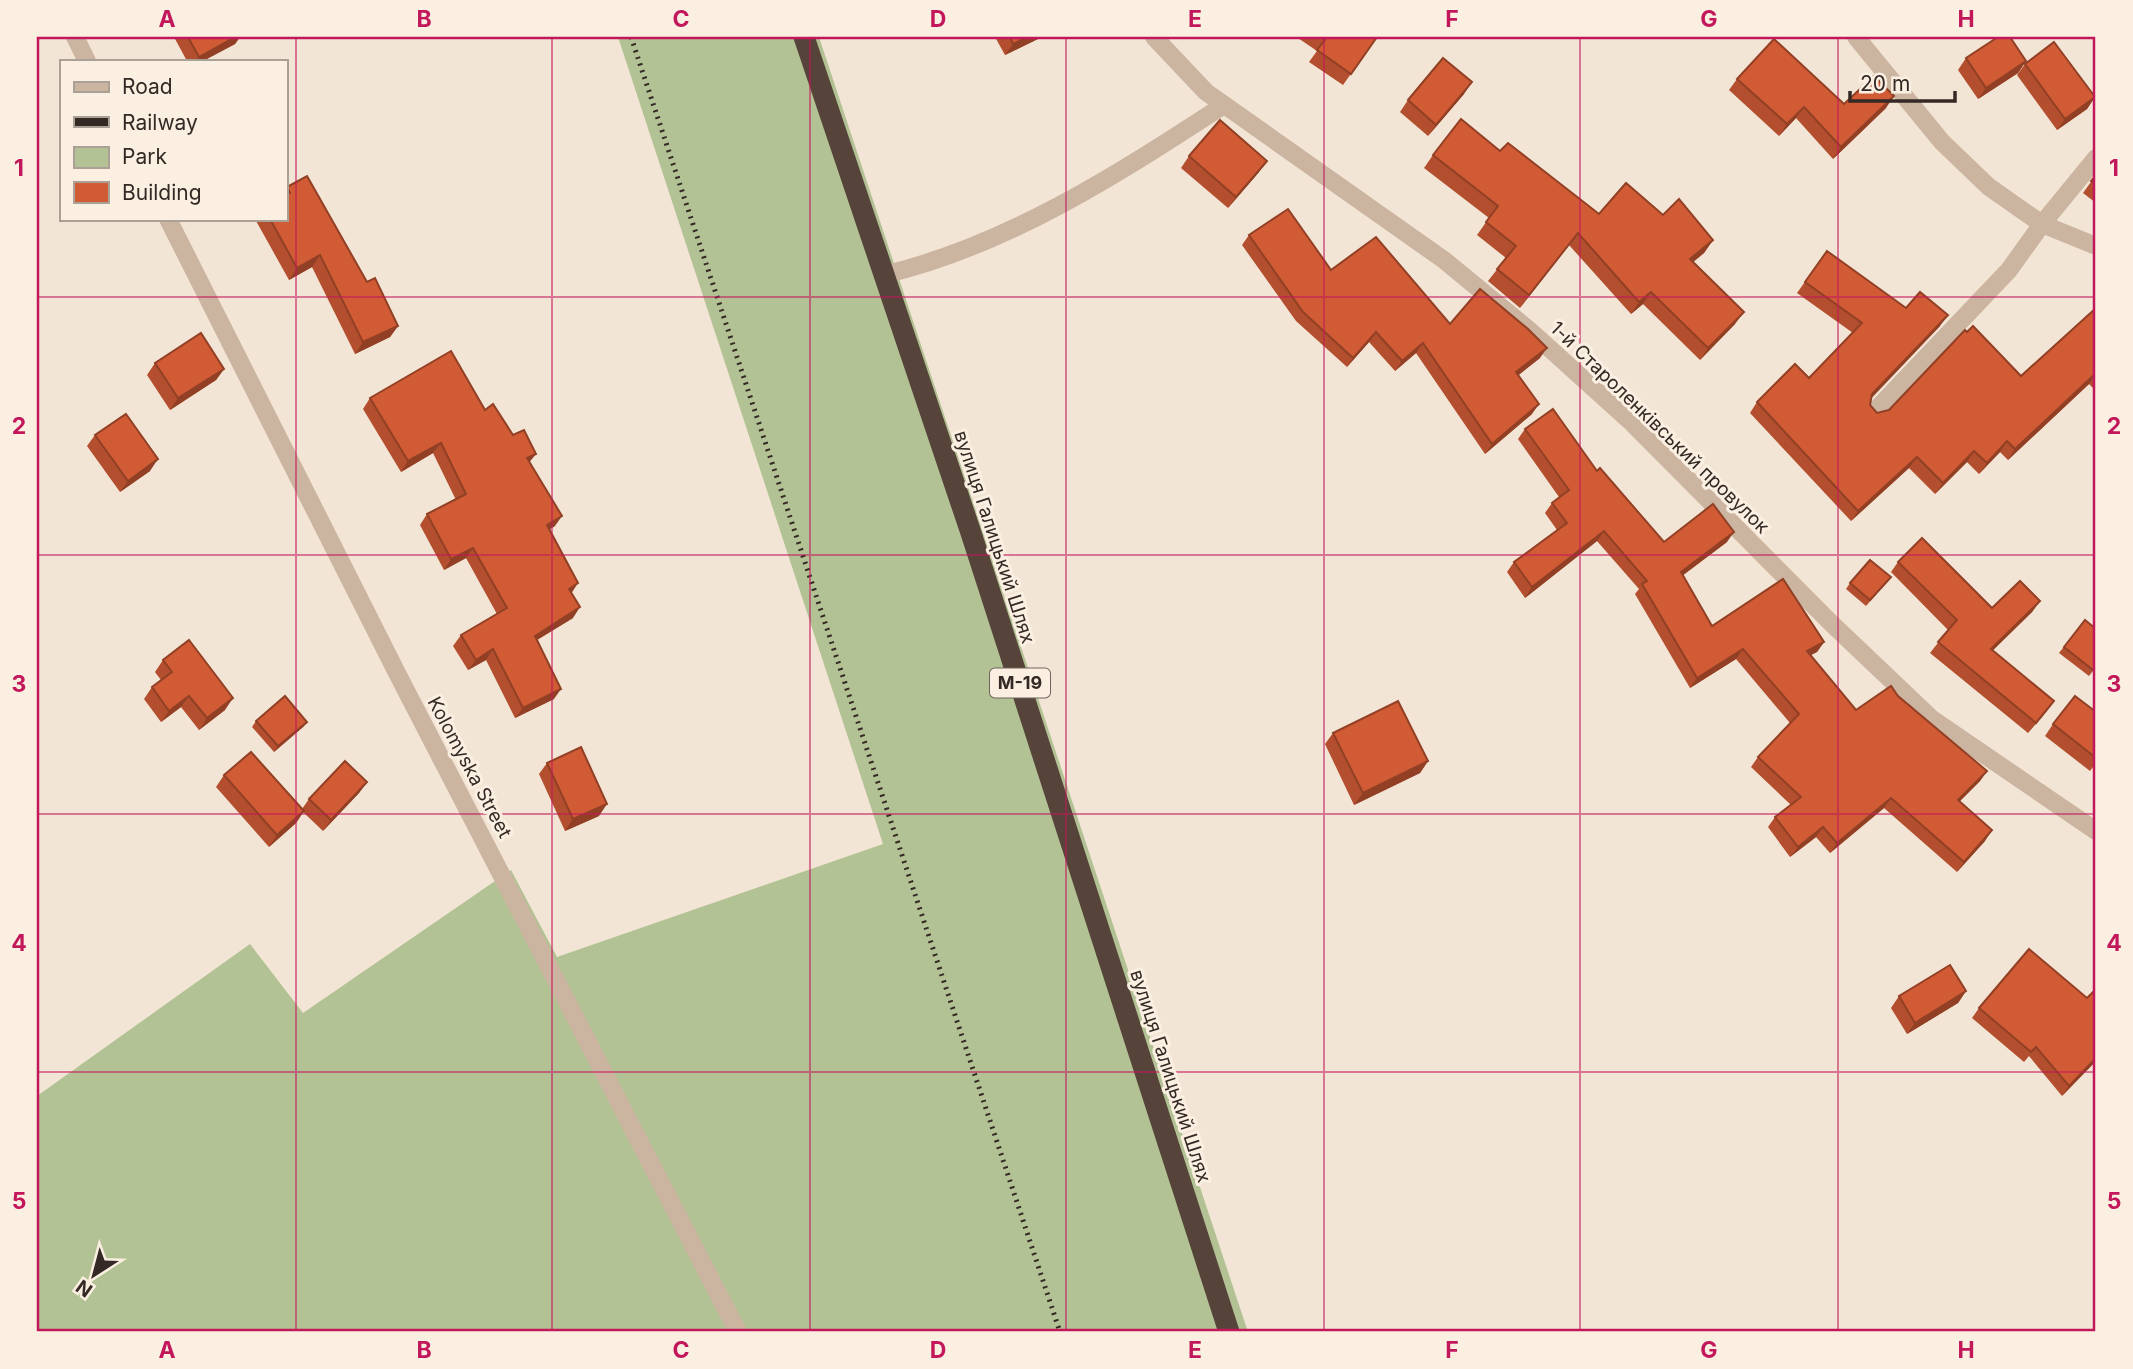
<svg xmlns="http://www.w3.org/2000/svg" width="2133" height="1369" font-family="Inter,sans-serif">
  <style>
    .green { fill: #b3c294 }
    .lines { fill: none; stroke-linecap: round; stroke-linejoin: round }
    .minor { stroke: #cbb4a0; stroke-width: 18 }
    .highway { stroke: #56433a; stroke-width: 21 }
    .rail { stroke: #342924; stroke-width: 5; stroke-dasharray: 2 5; stroke-linecap: butt }
    .wall { fill: #b34e2e }
    .shaded-wall { fill: #924025 }
    .building { fill: #d05b35; stroke: #924025; stroke-width: 2 }
    .grid { fill: none; stroke: #c2185b; stroke-width: 2; stroke-opacity: 0.55 }
    .labels { text-anchor: middle; stroke-width: 6; stroke-linejoin: round; paint-order: stroke }
    .shield { fill: #faefe1; stroke: #6f645d; stroke-width: 2 }
    .shield-label { font-size: 18px; font-weight: bold; fill: #342924 }
    .street-label { font-size: 19px; fill: #342924; stroke: #faefe1 }
    .neatline { fill: none; stroke: #c2185b; stroke-width: 2.5 }
    .grid-label { font-size: 23px; text-anchor: middle; font-weight: bold; fill: #c2185b }
  </style>
  <rect width="100%" height="100%" fill="#f3e5d5"/>
  <polygon class="green" points="618,37 819,37 1248,1332 37,1332 37,1096 250,944 303,1013 511,870 557,957 883,844"/>
  <g class="lines">
    <g class="minor">
      <polyline points="75,37 87,61"/>
      <polyline points="1154,37 1206,92 1444,260 1529,330 1630,421 1831,623 1932,719 2096,831"/>
      <polyline points="1856,37 1942,142 1989,187 2042,224 2096,158"/>
      <polyline points="168,219 398,675 738,1332"/>
      <path d="M883,275C1007,246 1118,174 1224,105"/>
      <polyline points="1873,413 2009,270 2042,224 2096,246"/>
    </g>
    <polyline class="highway" points="804,37 971,533 1229,1332"/>
    <polyline class="rail" points="631,37 1060,1332"/>
  </g>
  <g class="wall">
    <polygon points="174,37 240,37 235,44 203,61 187,61"/>
    <polygon points="995,37 1042,37 1005,55"/>
    <polygon points="1299,37 1377,37 1343,85 1309,62 1317,51 1298,38"/>
    <polygon points="1966,58 2026,61 2018,73 1978,99 1958,70"/>
    <polygon points="2025,64 2095,97 2087,109 2057,130 2017,75"/>
    <polygon points="1737,79 1844,104 1886,108 1833,159 1796,118 1779,136 1729,90"/>
    <polygon points="1464,94 1428,136 1400,112 1408,100"/>
    <polygon points="1500,151 1599,214 1663,215 1713,240 1704,253 1693,262 1735,324 1700,360 1643,304 1631,314 1569,245 1520,308 1488,281 1506,258 1477,235 1489,218 1424,168 1433,155"/>
    <polygon points="1189,156 1259,172 1228,208 1181,168"/>
    <polygon points="2096,175 2096,203 2083,193"/>
    <polygon points="287,187 367,282 398,326 390,337 355,354 312,267 289,280 255,219 285,219 285,189"/>
    <polygon points="1249,235 1331,270 1450,324 1540,358 1518,375 1532,414 1485,454 1416,353 1395,371 1369,342 1347,367 1296,321 1242,245"/>
    <polygon points="1827,251 1906,308 1940,326 1871,398 1870,405 1877,413 2021,376 2096,308 2096,391 2089,384 2008,460 2000,452 1979,474 1967,462 1935,494 1909,468 1851,521 1750,413 1757,402 1809,378 1853,333 1797,293"/>
    <polygon points="155,363 224,369 216,380 170,410 147,375"/>
    <polygon points="370,398 485,410 529,462 555,526 550,529 571,593 573,618 537,640 554,699 515,718 486,660 468,670 453,646 461,635 497,614 466,558 444,570 420,525 427,514 456,500 433,453 401,472 363,409"/>
    <polygon points="1525,429 1597,471 1664,542 1727,542 1683,575 1712,626 1824,642 1817,652 1810,655 1856,710 1898,696 1987,771 1980,781 1959,802 1985,841 1957,872 1884,808 1830,853 1816,837 1790,857 1768,827 1775,817 1791,805 1751,767 1758,757 1790,723 1736,659 1690,688 1635,594 1639,589 1597,541 1525,598 1507,572 1514,562 1557,530 1545,513 1552,503 1559,497 1518,439"/>
    <polygon points="95,435 150,471 120,492 87,446"/>
    <polygon points="1898,562 1992,608 2040,601 2032,612 1993,650 2046,712 2028,733 1930,653 1948,630 1891,572"/>
    <polygon points="1887,582 1866,606 1846,589 1850,583"/>
    <polygon points="2085,620 2096,667 2089,676 2059,653"/>
    <polygon points="163,660 225,710 199,730 181,707 161,722 144,699 152,687 161,680 155,672"/>
    <polygon points="2096,712 2096,763 2090,771 2045,736 2053,724"/>
    <polygon points="256,721 307,722 303,727 274,752 252,727"/>
    <polygon points="1333,733 1428,761 1420,773 1354,805 1325,744"/>
    <polygon points="547,763 599,816 565,831 539,774"/>
    <polygon points="224,775 302,809 309,799 367,782 359,793 323,831 303,812 296,823 269,847 216,787"/>
    <polygon points="1966,991 1958,1003 1907,1034 1891,1008 1899,996"/>
    <polygon points="2087,998 2096,1061 2062,1096 2029,1056 2024,1062 1972,1018 1979,1008"/>
  </g>
  <g class="shaded-wall">
    <polygon points="235,37 240,37 235,44 203,61 196,61 199,57"/>
    <polygon points="1027,37 1042,37 1005,55 1013,44"/>
    <polygon points="2026,61 2018,73 1978,99 1986,88"/>
    <polygon points="1472,82 1464,94 1428,136 1436,125"/>
    <polygon points="1894,96 1886,108 1833,159 1841,147"/>
    <polygon points="2095,97 2087,109 2057,130 2065,119"/>
    <polygon points="1804,107 1796,118 1779,136 1787,124"/>
    <polygon points="1267,161 1259,172 1228,208 1236,197"/>
    <polygon points="1578,233 1569,245 1520,308 1529,295"/>
    <polygon points="1713,240 1704,253 1681,272 1690,259"/>
    <polygon points="320,255 312,267 289,280 297,268"/>
    <polygon points="1651,292 1643,304 1631,314 1639,302"/>
    <polygon points="1744,312 1735,324 1700,360 1708,348"/>
    <polygon points="1948,315 1940,326 1865,405 1872,394"/>
    <polygon points="398,326 390,337 355,354 363,342"/>
    <polygon points="1376,332 1369,342 1347,367 1353,358"/>
    <polygon points="1423,343 1416,353 1395,371 1402,361"/>
    <polygon points="1547,348 1540,358 1510,382 1516,372"/>
    <polygon points="224,369 216,380 170,410 178,398"/>
    <polygon points="2096,373 2089,384 2008,460 2015,449"/>
    <polygon points="1539,404 1532,414 1485,454 1492,444"/>
    <polygon points="2007,441 2000,452 1979,474 1987,463"/>
    <polygon points="441,443 433,453 401,472 408,461"/>
    <polygon points="1974,451 1967,462 1935,494 1943,483"/>
    <polygon points="536,454 528,464 527,458"/>
    <polygon points="1917,457 1909,468 1851,521 1858,511"/>
    <polygon points="158,459 150,471 120,492 128,481"/>
    <polygon points="562,516 555,526 540,535 547,525"/>
    <polygon points="1604,531 1597,541 1525,598 1532,587"/>
    <polygon points="1734,532 1727,542 1674,582 1681,572"/>
    <polygon points="473,548 466,558 444,570 451,559"/>
    <polygon points="578,583 571,594 569,589"/>
    <polygon points="2040,601 2032,612 1983,660 1991,649"/>
    <polygon points="580,607 573,618 527,646 535,636"/>
    <polygon points="1824,642 1817,652 1800,661 1807,651"/>
    <polygon points="493,649 486,660 468,670 476,660"/>
    <polygon points="1743,649 1736,659 1690,688 1697,678"/>
    <polygon points="561,689 554,699 515,718 523,708"/>
    <polygon points="189,696 181,707 161,722 169,711"/>
    <polygon points="233,698 225,710 199,730 207,718"/>
    <polygon points="2054,701 2046,712 2028,733 2036,723"/>
    <polygon points="307,722 303,727 274,752 278,746"/>
    <polygon points="1428,761 1420,773 1354,805 1363,793"/>
    <polygon points="1987,771 1980,781 1951,810 1958,800"/>
    <polygon points="367,782 359,793 323,831 331,820"/>
    <polygon points="1891,798 1884,808 1830,853 1837,843"/>
    <polygon points="607,804 599,816 565,831 573,819"/>
    <polygon points="304,811 296,823 269,847 277,835"/>
    <polygon points="1823,827 1816,837 1790,857 1798,847"/>
    <polygon points="1992,830 1985,841 1957,872 1964,862"/>
    <polygon points="1966,991 1958,1003 1907,1034 1915,1023"/>
    <polygon points="2096,1058 2096,1061 2062,1096 2069,1086"/>
  </g>
  <g class="building">
    <polygon points="188,37 235,37 199,57"/>
    <polygon points="1010,37 1027,37 1013,44"/>
    <polygon points="1321,37 1377,37 1351,74 1317,50 1325,40"/>
    <polygon points="1998,37 2010,37 2026,61 1986,88 1966,58"/>
    <polygon points="1774,39 1844,104 1874,76 1894,96 1841,147 1804,107 1787,124 1737,79"/>
    <polygon points="2054,42 2095,97 2065,119 2025,64"/>
    <polygon points="1443,58 1472,82 1436,125 1408,100"/>
    <polygon points="1461,119 1500,151 1508,143 1599,214 1626,183 1663,215 1679,199 1713,240 1690,259 1744,312 1708,348 1651,292 1639,302 1578,233 1529,295 1497,269 1516,246 1486,222 1498,206 1433,155"/>
    <polygon points="1220,120 1267,161 1236,197 1189,156"/>
    <polygon points="2096,175 2096,185 2091,181"/>
    <polygon points="307,176 367,282 375,278 398,326 363,342 320,255 297,268 270,219 285,219 285,195 290,193 287,187"/>
    <polygon points="1288,209 1331,270 1376,237 1450,324 1480,289 1528,329 1547,348 1516,372 1539,404 1492,444 1423,343 1402,361 1376,332 1353,358 1303,312 1249,235"/>
    <polygon points="1827,251 1906,308 1920,292 1948,315 1872,394 1870,405 1877,413 1889,410 1965,330 1967,332 1973,326 2021,376 2096,308 2096,373 2015,449 2007,441 1987,463 1974,451 1943,483 1917,457 1858,511 1757,402 1795,364 1809,378 1862,323 1805,282"/>
    <polygon points="201,333 224,369 178,398 155,363"/>
    <polygon points="451,351 485,410 493,404 513,435 524,430 536,454 527,458 562,516 547,525 578,583 569,589 580,607 535,636 561,689 523,708 493,649 476,660 461,635 507,608 473,548 451,559 427,514 466,494 441,443 408,461 370,398"/>
    <polygon points="1553,409 1597,471 1600,468 1664,542 1713,504 1734,532 1681,572 1712,626 1783,579 1824,642 1807,651 1856,710 1891,686 1898,696 1987,771 1958,800 1992,830 1964,862 1891,798 1837,843 1823,827 1798,847 1775,817 1801,797 1758,757 1799,714 1743,649 1697,678 1642,584 1647,581 1604,531 1532,587 1514,562 1567,523 1552,503 1569,490 1525,429"/>
    <polygon points="126,414 158,459 128,481 95,435"/>
    <polygon points="1922,538 1992,608 2020,581 2040,601 1991,649 2054,701 2036,723 1938,642 1957,620 1898,562"/>
    <polygon points="1870,560 1891,577 1870,600 1850,583"/>
    <polygon points="2085,620 2096,629 2096,666 2093,670 2064,647"/>
    <polygon points="189,640 233,698 207,718 189,696 169,711 152,687 172,672 163,660"/>
    <polygon points="285,696 307,722 278,746 256,721"/>
    <polygon points="2075,696 2096,712 2096,758 2053,724"/>
    <polygon points="1398,701 1428,761 1363,793 1333,733"/>
    <polygon points="581,747 607,804 573,819 547,763"/>
    <polygon points="251,752 304,811 277,835 224,775"/>
    <polygon points="345,761 367,782 331,820 309,799"/>
    <polygon points="2029,949 2087,998 2096,989 2096,1058 2069,1086 2036,1047 2031,1052 1979,1008"/>
    <polygon points="1950,965 1966,991 1915,1023 1899,996"/>
  </g>
  <path class="grid" d="M296,37V1332M552,37V1332M810,37V1332M1066,37V1332M1324,37V1332M1580,37V1332M1838,37V1332M37,297H2096M37,555H2096M37,814H2096M37,1072H2096"/>
  <g class="labels">
    <rect class="shield" x="990" y="668.5" width="60" height="29" rx="5"/>
    <g class="shield-label">
      <text x="1020" y="689">М-19</text>
    </g>
    <g class="street-label">
      <text transform="translate(1660 427) rotate(44)" y="7">1-й Староленківський провулок</text>
      <text transform="translate(995 537) rotate(72)" y="7">вулиця Галицький Шлях</text>
      <text transform="translate(470 767) rotate(62)" y="7">Kolomyska Street</text>
      <text transform="translate(1171 1076) rotate(72)" y="7">вулиця Галицький Шлях</text>
    </g>
  </g>
  <rect width="2133" height="1369" fill="none" stroke="#faefe1" stroke-width="77"/>
  <rect x="60" y="60" width="228" height="161" fill="#faefe1" stroke="#aba095" stroke-width="2"/>
  <rect x="74" y="82" width="35" height="10" fill="#cbb4a0" stroke="#aba095" stroke-width="2"/>
  <text x="122" y="94" font-size="21" fill="#342924">Road</text>
  <rect x="74" y="117" width="35" height="10" fill="#342924" stroke="#aba095" stroke-width="2"/>
  <text x="122" y="130" font-size="21" fill="#342924">Railway</text>
  <rect x="74" y="147" width="35" height="21" fill="#b3c294" stroke="#aba095" stroke-width="2"/>
  <text x="122" y="164" font-size="21" fill="#342924">Park</text>
  <rect x="74" y="182" width="35" height="21" fill="#d05b35" stroke="#aba095" stroke-width="2"/>
  <text x="122" y="200" font-size="21" fill="#342924">Building</text>
  <g transform="translate(94 1275) rotate(216)" stroke="#faefe1" stroke-width="5" paint-order="stroke">
  <path d="M0-5L12 26L0 18L-12 26Z" fill="#342924"/>
  <text y="-10" font-size="19" font-weight="bold" text-anchor="middle" fill="#342924">N</text>
  </g>
  <path d="M1850 91v10h105v-10" fill="none" stroke="#342924" stroke-width="3.5"/>
  <text x="1860" y="91" font-size="21" fill="#342924" stroke="#faefe1" stroke-width="5" paint-order="stroke">20 m</text>
  <rect x="38" y="38" width="2056" height="1292" class="neatline"/>
  <g class="grid-label">
    <text x="167" y="27">A</text>
    <text x="424" y="27">B</text>
    <text x="681" y="27">C</text>
    <text x="938" y="27">D</text>
    <text x="1195" y="27">E</text>
    <text x="1452" y="27">F</text>
    <text x="1709" y="27">G</text>
    <text x="1966" y="27">H</text>
    <text x="19" y="176">1</text>
    <text x="2114" y="176">1</text>
    <text x="19" y="434">2</text>
    <text x="2114" y="434">2</text>
    <text x="19" y="692">3</text>
    <text x="2114" y="692">3</text>
    <text x="19" y="951">4</text>
    <text x="2114" y="951">4</text>
    <text x="19" y="1209">5</text>
    <text x="2114" y="1209">5</text>
    <text x="167" y="1358">A</text>
    <text x="424" y="1358">B</text>
    <text x="681" y="1358">C</text>
    <text x="938" y="1358">D</text>
    <text x="1195" y="1358">E</text>
    <text x="1452" y="1358">F</text>
    <text x="1709" y="1358">G</text>
    <text x="1966" y="1358">H</text>
  </g>
</svg>
